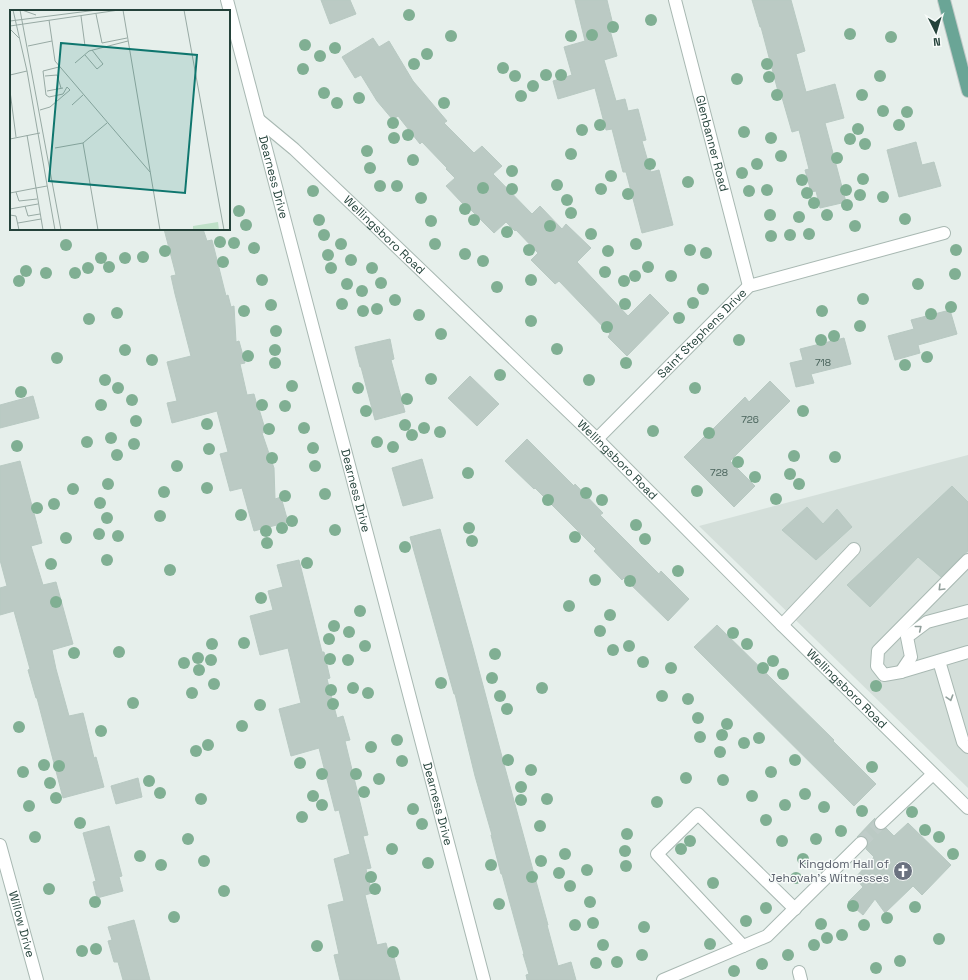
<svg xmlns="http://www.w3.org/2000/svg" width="968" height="980" font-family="'Space Grotesk',sans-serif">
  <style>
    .built { fill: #d4dfda }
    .building { fill: #bbcac4; stroke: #b8c9c2 }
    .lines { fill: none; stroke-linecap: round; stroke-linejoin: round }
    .minor-tunnel { stroke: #bfccc8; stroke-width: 12; stroke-dasharray: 12 6; stroke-linecap: butt }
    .minor-casing { stroke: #a8b8b2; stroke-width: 14 }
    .major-casing { stroke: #c2cac8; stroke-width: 14 }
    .minor { stroke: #fff; stroke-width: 12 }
    .major { stroke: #6aa596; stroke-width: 12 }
    .tree { fill: #80af93 }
    .oneway { stroke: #92a09c }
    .labels { text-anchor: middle; stroke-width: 3; stroke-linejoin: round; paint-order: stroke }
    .number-label { font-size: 10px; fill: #4a645c }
    .street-label { font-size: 12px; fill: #24423a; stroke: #f7fbf9 }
    .worship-label { font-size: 12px; fill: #5b616d; stroke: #f7fbf9; text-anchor: end }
    .inset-road { fill: none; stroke: #98aaa4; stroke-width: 1 }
    .view { fill: #0f766e; fill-opacity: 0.15; stroke: #0f766e; stroke-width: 2 }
    .inset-edge { fill: none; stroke: #24423a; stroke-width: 2 }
  </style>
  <rect width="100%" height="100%" fill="#e6efeb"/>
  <polygon class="built" points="968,455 968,788 699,526"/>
  <g class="building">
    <polygon points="321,0 350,0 356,14 330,24"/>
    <polygon points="575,0 607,0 614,29 610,30 617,56 604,60 616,101 625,99 628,111 638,109 646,140 642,141 651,172 659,170 673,225 642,233 626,172 623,172 612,129 606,130 595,88 558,99 553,81 572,75 564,47 585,41"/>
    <polygon points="752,0 791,0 805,51 796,54 806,92 835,84 844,118 825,123 846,202 820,208 816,191 811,192 805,170 809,169 799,130 792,132 781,94 779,95 761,27 760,27"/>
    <polygon points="373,38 379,47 389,41 413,81 447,121 444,123 474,153 482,146 502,166 493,174 532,214 540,206 562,229 566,224 591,248 577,262 628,316 650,294 669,313 627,356 608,337 610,334 559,281 555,284 531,260 538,253 516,230 515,231 506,222 494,233 464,203 463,204 446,186 455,178 446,169 447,168 422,142 420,144 398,116 393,120 377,101 361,75 355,78 342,57"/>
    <polygon points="916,142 922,165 934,162 941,186 899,197 887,150"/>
    <polygon points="164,229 203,229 207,241 212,240 226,296 228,295 231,307 234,306 236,342 239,341 245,363 240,364 247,395 254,394 258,409 259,409 266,432 262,433 274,468 275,499 281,497 288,522 254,531 242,488 230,491 229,487 220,454 228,452 217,411 172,423 167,403 177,401 167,362 191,356 175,294 171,276 176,275"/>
    <polygon points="950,310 957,334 918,345 920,353 895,360 888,336 914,329 911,320"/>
    <polygon points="844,338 851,364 811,374 814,383 796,387 790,363 803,360 800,349"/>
    <polygon points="390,339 394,359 391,360 405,412 375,420 361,367 360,367 355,347"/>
    <polygon points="470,376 499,404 477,426 448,398"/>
    <polygon points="770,381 790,401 730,461 755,486 734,507 684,457 705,436 705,437 745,397 749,402"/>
    <polygon points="33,396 39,418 0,428 0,405"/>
    <polygon points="527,439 574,486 575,484 603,513 600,515 659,574 661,571 689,599 668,621 624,578 622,580 594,551 596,549 535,488 534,489 505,461"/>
    <polygon points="422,459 433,498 403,506 392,468"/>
    <polygon points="20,461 42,543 31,546 43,585 56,582 73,644 52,650 56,669 69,716 83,713 94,758 96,757 104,787 63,798 37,698 36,698 28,670 30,669 14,611 0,615 0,588 7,586 0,560 0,466"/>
    <polygon points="952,486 968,502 968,551 963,555 941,577 918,557 870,607 847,585"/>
    <polygon points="807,507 823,524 837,509 852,527 816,560 782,530"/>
    <polygon points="440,529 473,648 505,768 548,925 547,925 558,966 571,962 576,980 527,980 526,975 529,974 523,954 524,954 502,874 501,874 491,835 492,835 475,776 455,694 454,694 410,537"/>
    <polygon points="299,560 322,652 324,652 330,678 327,679 337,718 343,716 350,740 345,741 368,835 363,836 371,868 366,869 372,893 365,895 377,945 386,943 390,958 394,957 400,980 340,980 334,955 339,954 328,905 344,901 334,859 350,854 339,810 335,811 319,748 291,756 279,709 301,703 288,648 260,655 250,616 273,610 268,591 283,587 277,565"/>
    <polygon points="717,625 834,740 833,741 876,784 854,806 694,647"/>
    <polygon points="138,778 142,797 116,804 111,786"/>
    <polygon points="875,818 874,821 874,824 876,828 879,830 882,830 886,828 894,836 908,823 951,865 922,895 913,886 885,913 875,899 863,915 848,902 863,887 855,878 874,857 866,849 868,845 868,841 867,838 863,836 857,837"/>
    <polygon points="109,826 122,876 119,877 123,891 97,898 93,882 96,881 83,833"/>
    <polygon points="134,920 150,980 123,980 118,962 114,962 108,941 112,940 108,927"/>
  </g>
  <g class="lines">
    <polyline class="minor-tunnel" points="861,843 881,823"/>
    <defs>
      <g id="minor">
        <path id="s1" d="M227,0L484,980"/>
        <path id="s2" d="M675,0L749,286"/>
        <path id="s3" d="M259,120L294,149L375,226L597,439L782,625L968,808"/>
        <path id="s4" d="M597,439L749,286L944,233"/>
        <polyline points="968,560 878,651 877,666 884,675 901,672 968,652"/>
        <polyline points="782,625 854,549"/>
        <polyline points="939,661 963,742 968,747"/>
        <polyline points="901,672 911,657 907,637 927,622 968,611"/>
        <polyline points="881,823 933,774"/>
        <path id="s5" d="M0,845L37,980"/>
        <polyline points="743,946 657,854 698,814 795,909"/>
        <polyline points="799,972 801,980"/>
        <polyline points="663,980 767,936 861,843"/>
      </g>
      <polyline id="major" points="944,0 968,91"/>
    </defs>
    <use href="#minor" class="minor-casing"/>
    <use href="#major" class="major-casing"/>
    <use href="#minor" class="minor"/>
    <use href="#major" class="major"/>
  </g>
  <g class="tree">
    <circle cx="409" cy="15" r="6"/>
    <circle cx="651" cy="20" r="6"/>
    <circle cx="613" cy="27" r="6"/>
    <circle cx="850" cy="34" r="6"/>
    <circle cx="592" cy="35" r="6"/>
    <circle cx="451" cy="36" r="6"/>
    <circle cx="571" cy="36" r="6"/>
    <circle cx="891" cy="37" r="6"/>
    <circle cx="305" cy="45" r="6"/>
    <circle cx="335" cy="48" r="6"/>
    <circle cx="427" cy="54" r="6"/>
    <circle cx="320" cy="56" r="6"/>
    <circle cx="414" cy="64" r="6"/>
    <circle cx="767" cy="64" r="6"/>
    <circle cx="503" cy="68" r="6"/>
    <circle cx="303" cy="69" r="6"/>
    <circle cx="546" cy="75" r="6"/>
    <circle cx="561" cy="75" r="6"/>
    <circle cx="515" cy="76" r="6"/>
    <circle cx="880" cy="76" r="6"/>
    <circle cx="769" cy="77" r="6"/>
    <circle cx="737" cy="79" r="6"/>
    <circle cx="533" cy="86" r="6"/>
    <circle cx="324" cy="93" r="6"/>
    <circle cx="777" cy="95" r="6"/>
    <circle cx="862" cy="95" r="6"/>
    <circle cx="521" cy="96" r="6"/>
    <circle cx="359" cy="98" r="6"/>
    <circle cx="337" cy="103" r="6"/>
    <circle cx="444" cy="103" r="6"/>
    <circle cx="883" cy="111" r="6"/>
    <circle cx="907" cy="112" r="6"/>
    <circle cx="393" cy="123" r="6"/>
    <circle cx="600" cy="125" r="6"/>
    <circle cx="899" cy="125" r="6"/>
    <circle cx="858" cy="129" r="6"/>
    <circle cx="582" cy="130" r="6"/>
    <circle cx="744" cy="132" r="6"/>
    <circle cx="408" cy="135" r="6"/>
    <circle cx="394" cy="138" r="6"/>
    <circle cx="771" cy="138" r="6"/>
    <circle cx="850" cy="139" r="6"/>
    <circle cx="865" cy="144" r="6"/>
    <circle cx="367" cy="151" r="6"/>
    <circle cx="571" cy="154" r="6"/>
    <circle cx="781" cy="156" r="6"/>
    <circle cx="837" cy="158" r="6"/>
    <circle cx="413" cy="160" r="6"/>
    <circle cx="650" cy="164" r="6"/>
    <circle cx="757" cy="164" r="6"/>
    <circle cx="370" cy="168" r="6"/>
    <circle cx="512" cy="171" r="6"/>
    <circle cx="742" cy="173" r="6"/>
    <circle cx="611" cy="176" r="6"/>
    <circle cx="863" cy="179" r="6"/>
    <circle cx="802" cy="180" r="6"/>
    <circle cx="688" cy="182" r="6"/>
    <circle cx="557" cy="185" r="6"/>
    <circle cx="380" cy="186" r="6"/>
    <circle cx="397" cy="186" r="6"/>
    <circle cx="483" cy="188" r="6"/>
    <circle cx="512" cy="189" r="6"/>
    <circle cx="601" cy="189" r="6"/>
    <circle cx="767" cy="190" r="6"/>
    <circle cx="846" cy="190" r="6"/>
    <circle cx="313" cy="191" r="6"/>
    <circle cx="749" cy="191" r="6"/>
    <circle cx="807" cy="193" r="6"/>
    <circle cx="628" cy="194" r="6"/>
    <circle cx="860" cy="195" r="6"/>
    <circle cx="883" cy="197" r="6"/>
    <circle cx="421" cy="198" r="6"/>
    <circle cx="567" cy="200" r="6"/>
    <circle cx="814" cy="203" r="6"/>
    <circle cx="847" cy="205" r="6"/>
    <circle cx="465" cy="209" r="6"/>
    <circle cx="239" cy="211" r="6"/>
    <circle cx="571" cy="213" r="6"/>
    <circle cx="770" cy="215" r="6"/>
    <circle cx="827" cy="215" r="6"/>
    <circle cx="799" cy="217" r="6"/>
    <circle cx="905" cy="219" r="6"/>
    <circle cx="319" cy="220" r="6"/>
    <circle cx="474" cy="220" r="6"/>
    <circle cx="431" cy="221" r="6"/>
    <circle cx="246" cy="225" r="6"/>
    <circle cx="550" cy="226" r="6"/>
    <circle cx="855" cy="226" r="6"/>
    <circle cx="507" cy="232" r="6"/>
    <circle cx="591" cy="234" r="6"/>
    <circle cx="809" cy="234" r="6"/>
    <circle cx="324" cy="235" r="6"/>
    <circle cx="790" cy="235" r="6"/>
    <circle cx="771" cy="236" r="6"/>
    <circle cx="220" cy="242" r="6"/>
    <circle cx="234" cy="243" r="6"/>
    <circle cx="341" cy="244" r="6"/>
    <circle cx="435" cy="244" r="6"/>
    <circle cx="636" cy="244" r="6"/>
    <circle cx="66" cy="245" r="6"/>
    <circle cx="254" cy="248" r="6"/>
    <circle cx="529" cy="250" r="6"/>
    <circle cx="690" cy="250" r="6"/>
    <circle cx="956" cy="250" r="6"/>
    <circle cx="165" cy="251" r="6"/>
    <circle cx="608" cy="251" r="6"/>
    <circle cx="706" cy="253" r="6"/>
    <circle cx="465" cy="254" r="6"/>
    <circle cx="328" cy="255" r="6"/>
    <circle cx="143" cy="257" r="6"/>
    <circle cx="101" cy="258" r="6"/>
    <circle cx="125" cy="258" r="6"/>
    <circle cx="351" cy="260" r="6"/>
    <circle cx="483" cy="261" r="6"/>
    <circle cx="223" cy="262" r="6"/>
    <circle cx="109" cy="267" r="6"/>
    <circle cx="648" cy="267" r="6"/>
    <circle cx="88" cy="268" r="6"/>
    <circle cx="331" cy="268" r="6"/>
    <circle cx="372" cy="268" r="6"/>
    <circle cx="26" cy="271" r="6"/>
    <circle cx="605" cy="272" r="6"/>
    <circle cx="46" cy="273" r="6"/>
    <circle cx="75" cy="273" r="6"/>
    <circle cx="955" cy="274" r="6"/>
    <circle cx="635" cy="276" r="6"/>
    <circle cx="671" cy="276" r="6"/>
    <circle cx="262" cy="280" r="6"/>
    <circle cx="531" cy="280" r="6"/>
    <circle cx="19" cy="281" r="6"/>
    <circle cx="624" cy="281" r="6"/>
    <circle cx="381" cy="283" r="6"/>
    <circle cx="347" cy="284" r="6"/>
    <circle cx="918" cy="284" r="6"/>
    <circle cx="497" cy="287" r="6"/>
    <circle cx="703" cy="289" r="6"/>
    <circle cx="362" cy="291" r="6"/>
    <circle cx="863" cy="299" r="6"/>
    <circle cx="395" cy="300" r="6"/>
    <circle cx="693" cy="303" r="6"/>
    <circle cx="342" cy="304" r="6"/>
    <circle cx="625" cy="304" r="6"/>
    <circle cx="271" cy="305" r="6"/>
    <circle cx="951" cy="307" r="6"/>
    <circle cx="377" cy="309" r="6"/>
    <circle cx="244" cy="311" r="6"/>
    <circle cx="363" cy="311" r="6"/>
    <circle cx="822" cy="311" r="6"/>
    <circle cx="117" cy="313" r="6"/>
    <circle cx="931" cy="314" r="6"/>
    <circle cx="419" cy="315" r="6"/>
    <circle cx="679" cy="318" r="6"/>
    <circle cx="89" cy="319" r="6"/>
    <circle cx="531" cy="321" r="6"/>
    <circle cx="860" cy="326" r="6"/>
    <circle cx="607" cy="327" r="6"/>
    <circle cx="276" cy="331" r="6"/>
    <circle cx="441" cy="334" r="6"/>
    <circle cx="834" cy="336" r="6"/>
    <circle cx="739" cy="340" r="6"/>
    <circle cx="821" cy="340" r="6"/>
    <circle cx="557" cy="349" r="6"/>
    <circle cx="125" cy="350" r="6"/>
    <circle cx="275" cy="350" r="6"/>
    <circle cx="248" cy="356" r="6"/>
    <circle cx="927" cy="357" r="6"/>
    <circle cx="57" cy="358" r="6"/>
    <circle cx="152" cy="360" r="6"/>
    <circle cx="275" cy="363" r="6"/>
    <circle cx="626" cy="363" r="6"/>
    <circle cx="905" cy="365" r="6"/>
    <circle cx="500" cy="375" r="6"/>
    <circle cx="431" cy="379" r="6"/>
    <circle cx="105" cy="380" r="6"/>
    <circle cx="589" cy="380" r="6"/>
    <circle cx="292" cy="386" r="6"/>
    <circle cx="118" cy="388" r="6"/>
    <circle cx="358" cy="388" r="6"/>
    <circle cx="695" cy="388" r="6"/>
    <circle cx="21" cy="392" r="6"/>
    <circle cx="407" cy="399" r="6"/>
    <circle cx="132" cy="400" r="6"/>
    <circle cx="101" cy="405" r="6"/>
    <circle cx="262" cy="405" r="6"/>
    <circle cx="285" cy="406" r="6"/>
    <circle cx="366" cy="411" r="6"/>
    <circle cx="803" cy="411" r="6"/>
    <circle cx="136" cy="421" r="6"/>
    <circle cx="207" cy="424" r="6"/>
    <circle cx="405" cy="425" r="6"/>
    <circle cx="304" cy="428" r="6"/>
    <circle cx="424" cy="428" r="6"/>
    <circle cx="269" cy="429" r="6"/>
    <circle cx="653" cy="431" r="6"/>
    <circle cx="440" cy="432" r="6"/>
    <circle cx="709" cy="433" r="6"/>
    <circle cx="412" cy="435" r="6"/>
    <circle cx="111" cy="438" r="6"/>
    <circle cx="87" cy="442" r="6"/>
    <circle cx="377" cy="442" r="6"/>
    <circle cx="134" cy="444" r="6"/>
    <circle cx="17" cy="446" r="6"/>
    <circle cx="393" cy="447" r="6"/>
    <circle cx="313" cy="448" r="6"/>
    <circle cx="209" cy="449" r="6"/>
    <circle cx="117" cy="455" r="6"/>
    <circle cx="794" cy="456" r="6"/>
    <circle cx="835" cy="457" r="6"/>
    <circle cx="272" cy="458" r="6"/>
    <circle cx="738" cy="462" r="6"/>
    <circle cx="177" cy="466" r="6"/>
    <circle cx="315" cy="466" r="6"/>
    <circle cx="468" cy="473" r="6"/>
    <circle cx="790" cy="474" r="6"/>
    <circle cx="755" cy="477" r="6"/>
    <circle cx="108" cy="484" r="6"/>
    <circle cx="799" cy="484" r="6"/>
    <circle cx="207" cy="488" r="6"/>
    <circle cx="73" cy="489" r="6"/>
    <circle cx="697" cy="491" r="6"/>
    <circle cx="164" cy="492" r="6"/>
    <circle cx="586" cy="493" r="6"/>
    <circle cx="325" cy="494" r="6"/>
    <circle cx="285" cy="496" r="6"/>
    <circle cx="776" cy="499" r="6"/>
    <circle cx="548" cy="500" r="6"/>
    <circle cx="602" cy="500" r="6"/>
    <circle cx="100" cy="503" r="6"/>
    <circle cx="54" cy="504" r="6"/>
    <circle cx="37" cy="508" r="6"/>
    <circle cx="241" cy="515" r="6"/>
    <circle cx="160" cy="516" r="6"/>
    <circle cx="107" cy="518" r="6"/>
    <circle cx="292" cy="521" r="6"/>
    <circle cx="636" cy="525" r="6"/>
    <circle cx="282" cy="528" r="6"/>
    <circle cx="469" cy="528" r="6"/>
    <circle cx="335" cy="530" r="6"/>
    <circle cx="266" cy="531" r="6"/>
    <circle cx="99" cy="534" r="6"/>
    <circle cx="118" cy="536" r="6"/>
    <circle cx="575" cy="537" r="6"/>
    <circle cx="66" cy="538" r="6"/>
    <circle cx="645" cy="539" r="6"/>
    <circle cx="472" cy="541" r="6"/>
    <circle cx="267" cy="543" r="6"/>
    <circle cx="405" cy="547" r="6"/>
    <circle cx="107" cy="560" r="6"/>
    <circle cx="307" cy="563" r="6"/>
    <circle cx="51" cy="564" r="6"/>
    <circle cx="170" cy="570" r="6"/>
    <circle cx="678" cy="571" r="6"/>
    <circle cx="595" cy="580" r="6"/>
    <circle cx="630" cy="581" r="6"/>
    <circle cx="261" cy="598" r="6"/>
    <circle cx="56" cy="602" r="6"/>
    <circle cx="569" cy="606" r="6"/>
    <circle cx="360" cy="611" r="6"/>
    <circle cx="610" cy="615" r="6"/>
    <circle cx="334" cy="626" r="6"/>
    <circle cx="600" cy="631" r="6"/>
    <circle cx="349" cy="632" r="6"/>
    <circle cx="733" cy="633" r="6"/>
    <circle cx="329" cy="639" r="6"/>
    <circle cx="244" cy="643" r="6"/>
    <circle cx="212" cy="644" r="6"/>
    <circle cx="747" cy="644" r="6"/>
    <circle cx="365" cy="646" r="6"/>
    <circle cx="629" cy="646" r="6"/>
    <circle cx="613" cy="650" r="6"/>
    <circle cx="119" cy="652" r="6"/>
    <circle cx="74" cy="653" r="6"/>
    <circle cx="495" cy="654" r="6"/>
    <circle cx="198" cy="658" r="6"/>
    <circle cx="330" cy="659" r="6"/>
    <circle cx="211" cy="660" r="6"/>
    <circle cx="348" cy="660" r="6"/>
    <circle cx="773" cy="661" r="6"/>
    <circle cx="643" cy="662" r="6"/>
    <circle cx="184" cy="663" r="6"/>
    <circle cx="671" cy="668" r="6"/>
    <circle cx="763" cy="668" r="6"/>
    <circle cx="199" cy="670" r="6"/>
    <circle cx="783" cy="674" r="6"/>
    <circle cx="492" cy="678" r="6"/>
    <circle cx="441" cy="683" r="6"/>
    <circle cx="214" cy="684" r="6"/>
    <circle cx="876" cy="686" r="6"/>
    <circle cx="353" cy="688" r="6"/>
    <circle cx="542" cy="688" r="6"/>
    <circle cx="331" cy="690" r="6"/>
    <circle cx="192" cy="693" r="6"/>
    <circle cx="368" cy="693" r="6"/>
    <circle cx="500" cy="696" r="6"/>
    <circle cx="662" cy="696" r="6"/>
    <circle cx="688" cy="699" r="6"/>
    <circle cx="133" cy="703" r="6"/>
    <circle cx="333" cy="704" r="6"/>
    <circle cx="260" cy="705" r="6"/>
    <circle cx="507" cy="709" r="6"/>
    <circle cx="698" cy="718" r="6"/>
    <circle cx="727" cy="724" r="6"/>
    <circle cx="242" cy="726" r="6"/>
    <circle cx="19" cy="727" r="6"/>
    <circle cx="101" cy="731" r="6"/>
    <circle cx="722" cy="735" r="6"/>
    <circle cx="700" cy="737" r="6"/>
    <circle cx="759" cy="738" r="6"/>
    <circle cx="397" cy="740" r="6"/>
    <circle cx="744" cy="743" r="6"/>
    <circle cx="208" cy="745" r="6"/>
    <circle cx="371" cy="747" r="6"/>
    <circle cx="196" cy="751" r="6"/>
    <circle cx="720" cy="752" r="6"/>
    <circle cx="508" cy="760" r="6"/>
    <circle cx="795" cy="760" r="6"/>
    <circle cx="402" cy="761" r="6"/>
    <circle cx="300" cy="763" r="6"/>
    <circle cx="44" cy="765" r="6"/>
    <circle cx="59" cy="766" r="6"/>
    <circle cx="872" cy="767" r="6"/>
    <circle cx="531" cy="770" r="6"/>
    <circle cx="23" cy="772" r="6"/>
    <circle cx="771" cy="772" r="6"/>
    <circle cx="322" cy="774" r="6"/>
    <circle cx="356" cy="774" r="6"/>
    <circle cx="686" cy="778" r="6"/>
    <circle cx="379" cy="779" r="6"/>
    <circle cx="723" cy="780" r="6"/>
    <circle cx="149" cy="781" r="6"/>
    <circle cx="50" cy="783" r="6"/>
    <circle cx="521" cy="787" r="6"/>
    <circle cx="364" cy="792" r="6"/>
    <circle cx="160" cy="793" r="6"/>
    <circle cx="805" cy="794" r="6"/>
    <circle cx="313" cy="796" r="6"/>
    <circle cx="752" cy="796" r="6"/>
    <circle cx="56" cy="798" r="6"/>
    <circle cx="201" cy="799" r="6"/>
    <circle cx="547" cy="799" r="6"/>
    <circle cx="521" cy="800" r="6"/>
    <circle cx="657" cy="802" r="6"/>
    <circle cx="322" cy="805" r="6"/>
    <circle cx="785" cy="805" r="6"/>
    <circle cx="29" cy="806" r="6"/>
    <circle cx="824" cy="807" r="6"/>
    <circle cx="413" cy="809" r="6"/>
    <circle cx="862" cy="811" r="6"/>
    <circle cx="912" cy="812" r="6"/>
    <circle cx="302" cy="817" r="6"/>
    <circle cx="766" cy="820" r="6"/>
    <circle cx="80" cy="823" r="6"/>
    <circle cx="422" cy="824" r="6"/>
    <circle cx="540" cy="826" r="6"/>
    <circle cx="925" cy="830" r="6"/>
    <circle cx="841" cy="831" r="6"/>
    <circle cx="627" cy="834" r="6"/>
    <circle cx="35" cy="837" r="6"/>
    <circle cx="939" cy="837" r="6"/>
    <circle cx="188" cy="839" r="6"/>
    <circle cx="816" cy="839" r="6"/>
    <circle cx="690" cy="841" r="6"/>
    <circle cx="782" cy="841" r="6"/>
    <circle cx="392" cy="849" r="6"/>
    <circle cx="681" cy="849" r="6"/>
    <circle cx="625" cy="851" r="6"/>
    <circle cx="565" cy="854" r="6"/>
    <circle cx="953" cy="854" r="6"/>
    <circle cx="140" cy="856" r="6"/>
    <circle cx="803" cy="859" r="6"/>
    <circle cx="204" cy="861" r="6"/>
    <circle cx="541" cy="861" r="6"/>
    <circle cx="428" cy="863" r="6"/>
    <circle cx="161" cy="865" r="6"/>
    <circle cx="491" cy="865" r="6"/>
    <circle cx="626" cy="866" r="6"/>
    <circle cx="587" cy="870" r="6"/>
    <circle cx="559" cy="873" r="6"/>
    <circle cx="371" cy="877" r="6"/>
    <circle cx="532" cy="877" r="6"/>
    <circle cx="796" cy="878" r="6"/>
    <circle cx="713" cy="883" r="6"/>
    <circle cx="570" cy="886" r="6"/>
    <circle cx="49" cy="889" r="6"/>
    <circle cx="375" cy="889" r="6"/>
    <circle cx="224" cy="891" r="6"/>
    <circle cx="95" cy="902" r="6"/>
    <circle cx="590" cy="902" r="6"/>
    <circle cx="499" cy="904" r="6"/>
    <circle cx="853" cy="906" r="6"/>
    <circle cx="915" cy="907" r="6"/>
    <circle cx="766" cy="908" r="6"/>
    <circle cx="174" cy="917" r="6"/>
    <circle cx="887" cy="918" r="6"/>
    <circle cx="746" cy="921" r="6"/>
    <circle cx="593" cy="923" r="6"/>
    <circle cx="821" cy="924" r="6"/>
    <circle cx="575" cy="925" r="6"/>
    <circle cx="864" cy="925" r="6"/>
    <circle cx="644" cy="927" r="6"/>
    <circle cx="842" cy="935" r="6"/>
    <circle cx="827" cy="938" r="6"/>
    <circle cx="939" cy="939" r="6"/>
    <circle cx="710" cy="944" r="6"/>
    <circle cx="603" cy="945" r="6"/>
    <circle cx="814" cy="945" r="6"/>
    <circle cx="317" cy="946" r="6"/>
    <circle cx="96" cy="949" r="6"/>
    <circle cx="82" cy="951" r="6"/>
    <circle cx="393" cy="952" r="6"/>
    <circle cx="642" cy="955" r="6"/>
    <circle cx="788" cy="955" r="6"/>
    <circle cx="900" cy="961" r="6"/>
    <circle cx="617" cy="962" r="6"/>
    <circle cx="596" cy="963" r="6"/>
    <circle cx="762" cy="964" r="6"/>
    <circle cx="876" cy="968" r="6"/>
    <circle cx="734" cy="971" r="6"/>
  </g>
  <defs><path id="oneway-chevron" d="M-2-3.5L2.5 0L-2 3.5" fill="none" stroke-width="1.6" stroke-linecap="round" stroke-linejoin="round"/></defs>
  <g class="oneway">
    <use href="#oneway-chevron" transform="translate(941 588) rotate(135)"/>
    <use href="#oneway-chevron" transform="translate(919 628) rotate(-39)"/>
    <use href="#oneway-chevron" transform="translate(950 698) rotate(73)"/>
  </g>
  <defs>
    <symbol id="church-disc" viewBox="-11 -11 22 22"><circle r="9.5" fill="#6b7280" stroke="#f7fbf9"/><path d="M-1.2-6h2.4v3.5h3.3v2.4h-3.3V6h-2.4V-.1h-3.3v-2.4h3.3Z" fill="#fff"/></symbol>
  </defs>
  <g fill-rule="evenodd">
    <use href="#church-disc" x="892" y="860" width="22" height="22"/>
  </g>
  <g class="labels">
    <g class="number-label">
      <text x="823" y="366">718</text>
      <text x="750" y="423">726</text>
      <text x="719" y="476">728</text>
    </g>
    <g class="street-label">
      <text dy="4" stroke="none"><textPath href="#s2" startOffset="148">Glenbanner Road</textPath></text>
      <text dy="4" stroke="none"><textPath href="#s1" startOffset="183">Dearness Drive</textPath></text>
      <text dy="4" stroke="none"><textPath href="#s3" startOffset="170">Wellingsboro Road</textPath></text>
      <text dy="4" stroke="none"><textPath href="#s4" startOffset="149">Saint Stephens Drive</textPath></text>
      <text dy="4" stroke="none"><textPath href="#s3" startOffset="494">Wellingsboro Road</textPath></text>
      <text dy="4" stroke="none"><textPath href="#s1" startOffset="507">Dearness Drive</textPath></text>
      <text dy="4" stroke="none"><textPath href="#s3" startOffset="818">Wellingsboro Road</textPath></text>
      <text dy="4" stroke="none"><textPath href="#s1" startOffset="831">Dearness Drive</textPath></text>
      <text dy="4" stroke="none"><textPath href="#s5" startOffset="82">Willow Drive</textPath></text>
    </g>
    <g class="worship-label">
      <text x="889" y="868">Kingdom Hall of<tspan x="889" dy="14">Jehovah's Witnesses</tspan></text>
    </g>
  </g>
  <g transform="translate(10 10)">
    <rect width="220" height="220" fill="#e6efeb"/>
    <path d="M208,212L209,220H183V216Z" fill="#bfe0c8"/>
    <path class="inset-road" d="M3,0L17,61L45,220M10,0L51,220M12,0L26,5M113,0L150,220M174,0L214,220M86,4L92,33L117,28M71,6L75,36M39,10L45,51L140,162M0,11L87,0M0,16L109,0M0,19L10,29M18,36L42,31M75,45L87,59L93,54L82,40M65,53L79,41L118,31M49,57L33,61L36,85L39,87L53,84L57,77M0,65L17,61M35,66L47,65L51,78M0,81L6,127M37,81L53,78M62,95L73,85M30,100L40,97L60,80L57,77M0,129L30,123M73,133L88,220M45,138L73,133L97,113M6,182L9,191L27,189M0,183L26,178L17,125M15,196L18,206L30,204M0,199L28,194M0,205L6,206L9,220M8,213L31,209M33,220L26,178L37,176"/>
    <path class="view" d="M51,33L187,45L175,183L39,171Z"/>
    <rect width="220" height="220" class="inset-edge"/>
  </g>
  <g transform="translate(936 32) rotate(175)" stroke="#f7fbf9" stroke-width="3" paint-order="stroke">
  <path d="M0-3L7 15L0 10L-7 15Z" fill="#24423a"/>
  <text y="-6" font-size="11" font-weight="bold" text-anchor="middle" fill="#24423a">N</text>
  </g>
</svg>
